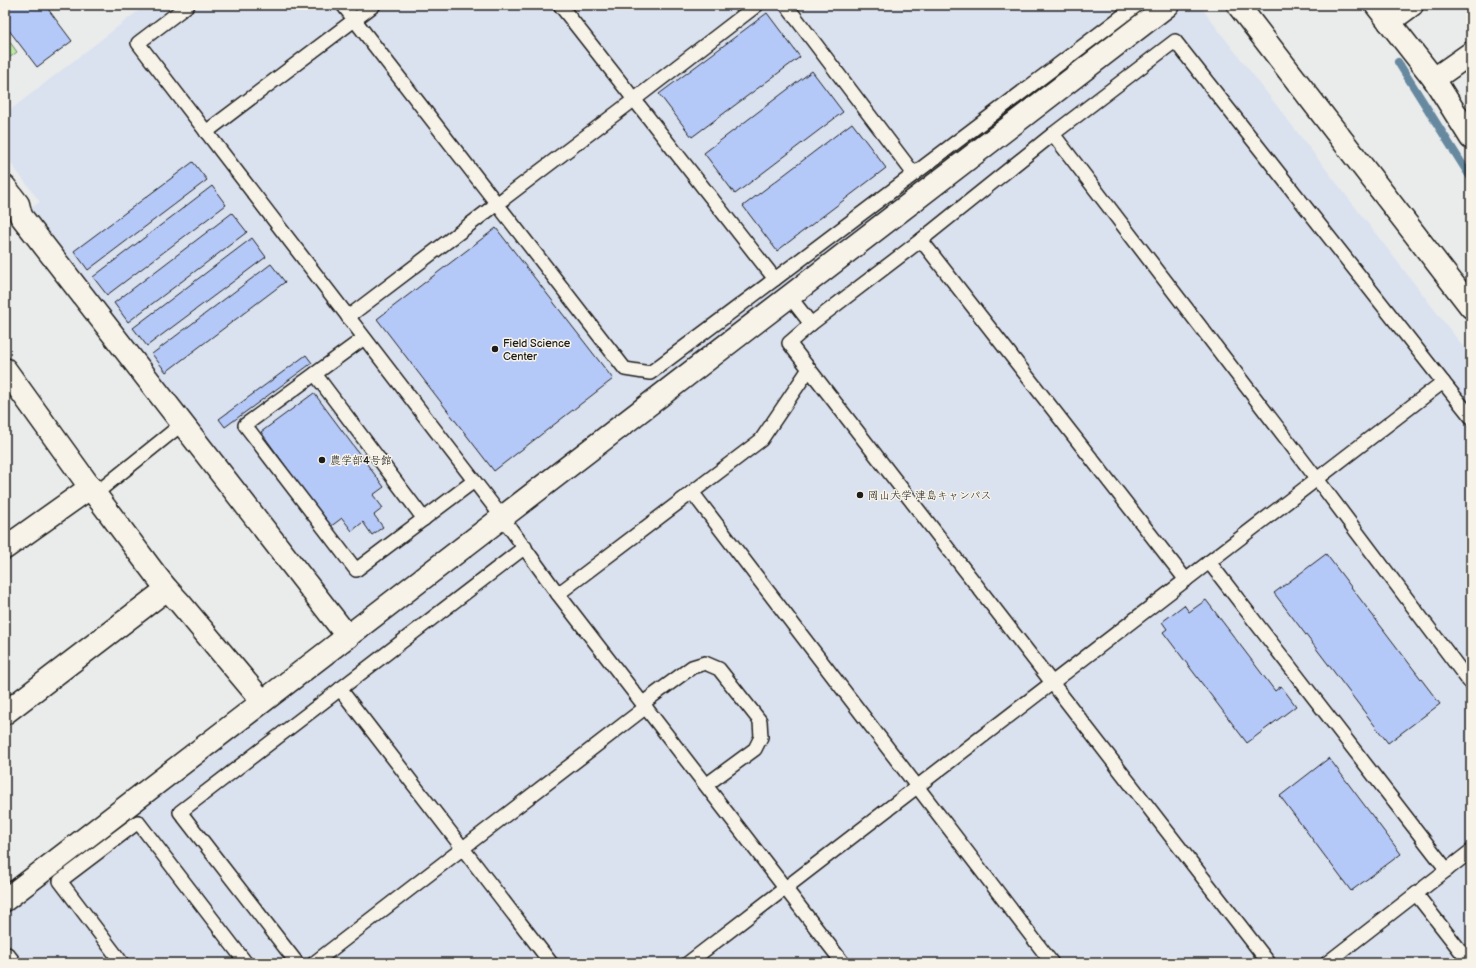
<svg xmlns="http://www.w3.org/2000/svg" width="1476" height="968" font-family="'Balsamiq Sans','Klee One',sans-serif">
  <style>
    .built { fill: #dae1ef }
    .green { fill: #bdeaa8; stroke: #6c8362 }
    .lines { fill: none; stroke-linecap: round; stroke-linejoin: round }
    .stream { stroke: #6689a0; stroke-width: 8 }
    .building { fill: #b5c9f9; stroke: #1c1c1c }
    .service-casing { stroke: #1c1c1c; stroke-width: 16 }
    .minor-casing { stroke: #1c1c1c; stroke-width: 25 }
    .tertiary-casing { stroke: #1c1c1c; stroke-width: 25 }
    .service { stroke: #f7f3e8; stroke-width: 13 }
    .minor { stroke: #f7f3e8; stroke-width: 22 }
    .tertiary { stroke: #f7f3e8; stroke-width: 22 }
    .poi-dot { fill: #1c1c1c; stroke: #f7f3e8; stroke-width: 1.5 }
    .labels { text-anchor: middle; stroke-width: 3; stroke-linejoin: round; paint-order: stroke }
    .poi-label { font-size: 11px; fill: #1c1c1c; stroke: #f7f3e8; text-anchor: start }
  </style>
  <rect width="100%" height="100%" fill="#eaebeb"/>
  <filter id="ink" filterUnits="userSpaceOnUse"><feTurbulence type="fractalNoise" baseFrequency=".025" numOctaves="2"/><feDisplacementMap in="SourceGraphic" scale="8" xChannelSelector="R" yChannelSelector="G"/><feConvolveMatrix kernelMatrix="1 2 1 2 8 2 1 2 1" color-interpolation-filters="sRGB"/></filter>
  <g filter="url(#ink)">
    <polygon class="built" points="146,5 1199,5 1471,357 1471,963 19,963 5,945 5,908 356,638 31,208 40,202 5,155 5,114"/>
    <polygon class="green" points="5,35 17,52 5,61"/>
    <g class="lines">
      <polyline class="stream" points="1398,62 1471,178"/>
    </g>
    <g class="building">
      <polygon points="5,5 45,5 72,41 37,67 5,25"/>
      <polygon points="767,13 800,57 692,137 659,94"/>
      <polygon points="812,71 843,112 735,194 704,153"/>
      <polygon points="852,123 886,168 777,251 743,206"/>
      <polygon points="193,162 207,180 88,270 74,251"/>
      <polygon points="212,186 226,205 107,295 93,277"/>
      <polygon points="232,213 247,232 128,322 114,303"/>
      <polygon points="496,228 613,379 494,471 377,319"/>
      <polygon points="252,238 266,257 147,346 133,328"/>
      <polygon points="271,264 285,282 166,372 152,354"/>
      <polygon points="306,355 312,363 225,427 219,419"/>
      <polygon points="314,393 384,487 373,495 383,508 374,515 383,527 372,535 363,522 352,531 342,518 330,527 261,432"/>
      <polygon points="1326,554 1440,704 1388,743 1274,593"/>
      <polygon points="1206,600 1275,691 1281,686 1296,706 1247,743 1163,632 1167,629 1162,622 1184,605 1189,612"/>
      <polygon points="1329,758 1401,854 1351,891 1280,796"/>
    </g>
    <g class="lines">
      <defs>
        <g id="service">
          <polyline points="188,5 138,43 502,517 558,594 843,963"/>
          <polyline points="343,5 625,369 650,373 775,279 560,5"/>
          <polyline points="206,132 374,5"/>
          <polyline points="1053,134 1317,479 1471,684"/>
          <polyline points="914,174 1137,5"/>
          <polyline points="921,240 1186,580"/>
          <polyline points="775,279 914,174 786,5"/>
          <polyline points="348,317 635,99 757,5"/>
          <polyline points="811,324 789,343 1269,963"/>
          <polyline points="364,338 245,425 356,570 474,481"/>
          <polyline points="315,374 424,519"/>
          <polyline points="1443,382 1471,417"/>
          <polyline points="692,492 1052,963"/>
          <polyline points="95,494 182,424"/>
          <polyline points="1209,562 1447,870"/>
          <polyline points="558,594 761,440 809,369"/>
          <polyline points="340,689 551,963"/>
          <polyline points="643,703 692,667 705,663 719,669 760,721 761,737 755,749 706,785"/>
          <polyline points="1416,894 1470,963"/>
          <polyline points="122,963 60,881 138,822 246,963"/>
          <polyline points="297,963 180,812 525,547"/>
          <polyline points="314,963 646,707"/>
          <polyline points="688,963 1443,382 1175,41 1053,134 921,240 811,324 790,297"/>
          <polyline points="1327,963 1471,851"/>
        </g>
        <g id="minor">
          <polyline points="1376,5 1434,79 1471,138"/>
          <polyline points="1389,22 1412,5"/>
          <polyline points="1434,79 1471,53"/>
          <polyline points="5,187 18,204 21,216 348,637"/>
          <polyline points="5,369 95,494 155,574 167,589"/>
          <polyline points="5,548 91,487"/>
          <polyline points="5,713 167,589 180,603 262,701"/>
          <polyline points="5,900 1168,5"/>
          <polyline points="5,958 9,963"/>
        </g>
        <polyline id="tertiary" points="1238,5 1471,307"/>
      </defs>
      <use href="#service" class="service-casing"/>
      <use href="#minor" class="minor-casing"/>
      <use href="#tertiary" class="tertiary-casing"/>
      <use href="#service" class="service"/>
      <use href="#minor" class="minor"/>
      <use href="#tertiary" class="tertiary"/>
    </g>
  </g>
  <g class="poi-dot">
    <circle cx="495" cy="349" r="4"/>
    <circle cx="322" cy="460" r="4"/>
    <circle cx="860" cy="495" r="4"/>
  </g>
  <g class="labels">
    <g class="poi-label">
      <text x="503" y="347">Field Science<tspan x="503" dy="13">Center</tspan></text>
      <text x="330" y="464">農学部4号館</text>
      <text x="868" y="499">岡山大学 津島キャンパス</text>
    </g>
  </g>
  <rect width="1476" height="968" fill="none" stroke="#f7f3e8" stroke-width="20"/>
  <rect x="10" y="10" width="1456" height="948" fill="none" stroke="#1c1c1c" stroke-width="1.5" filter="url(#ink)"/>
</svg>
